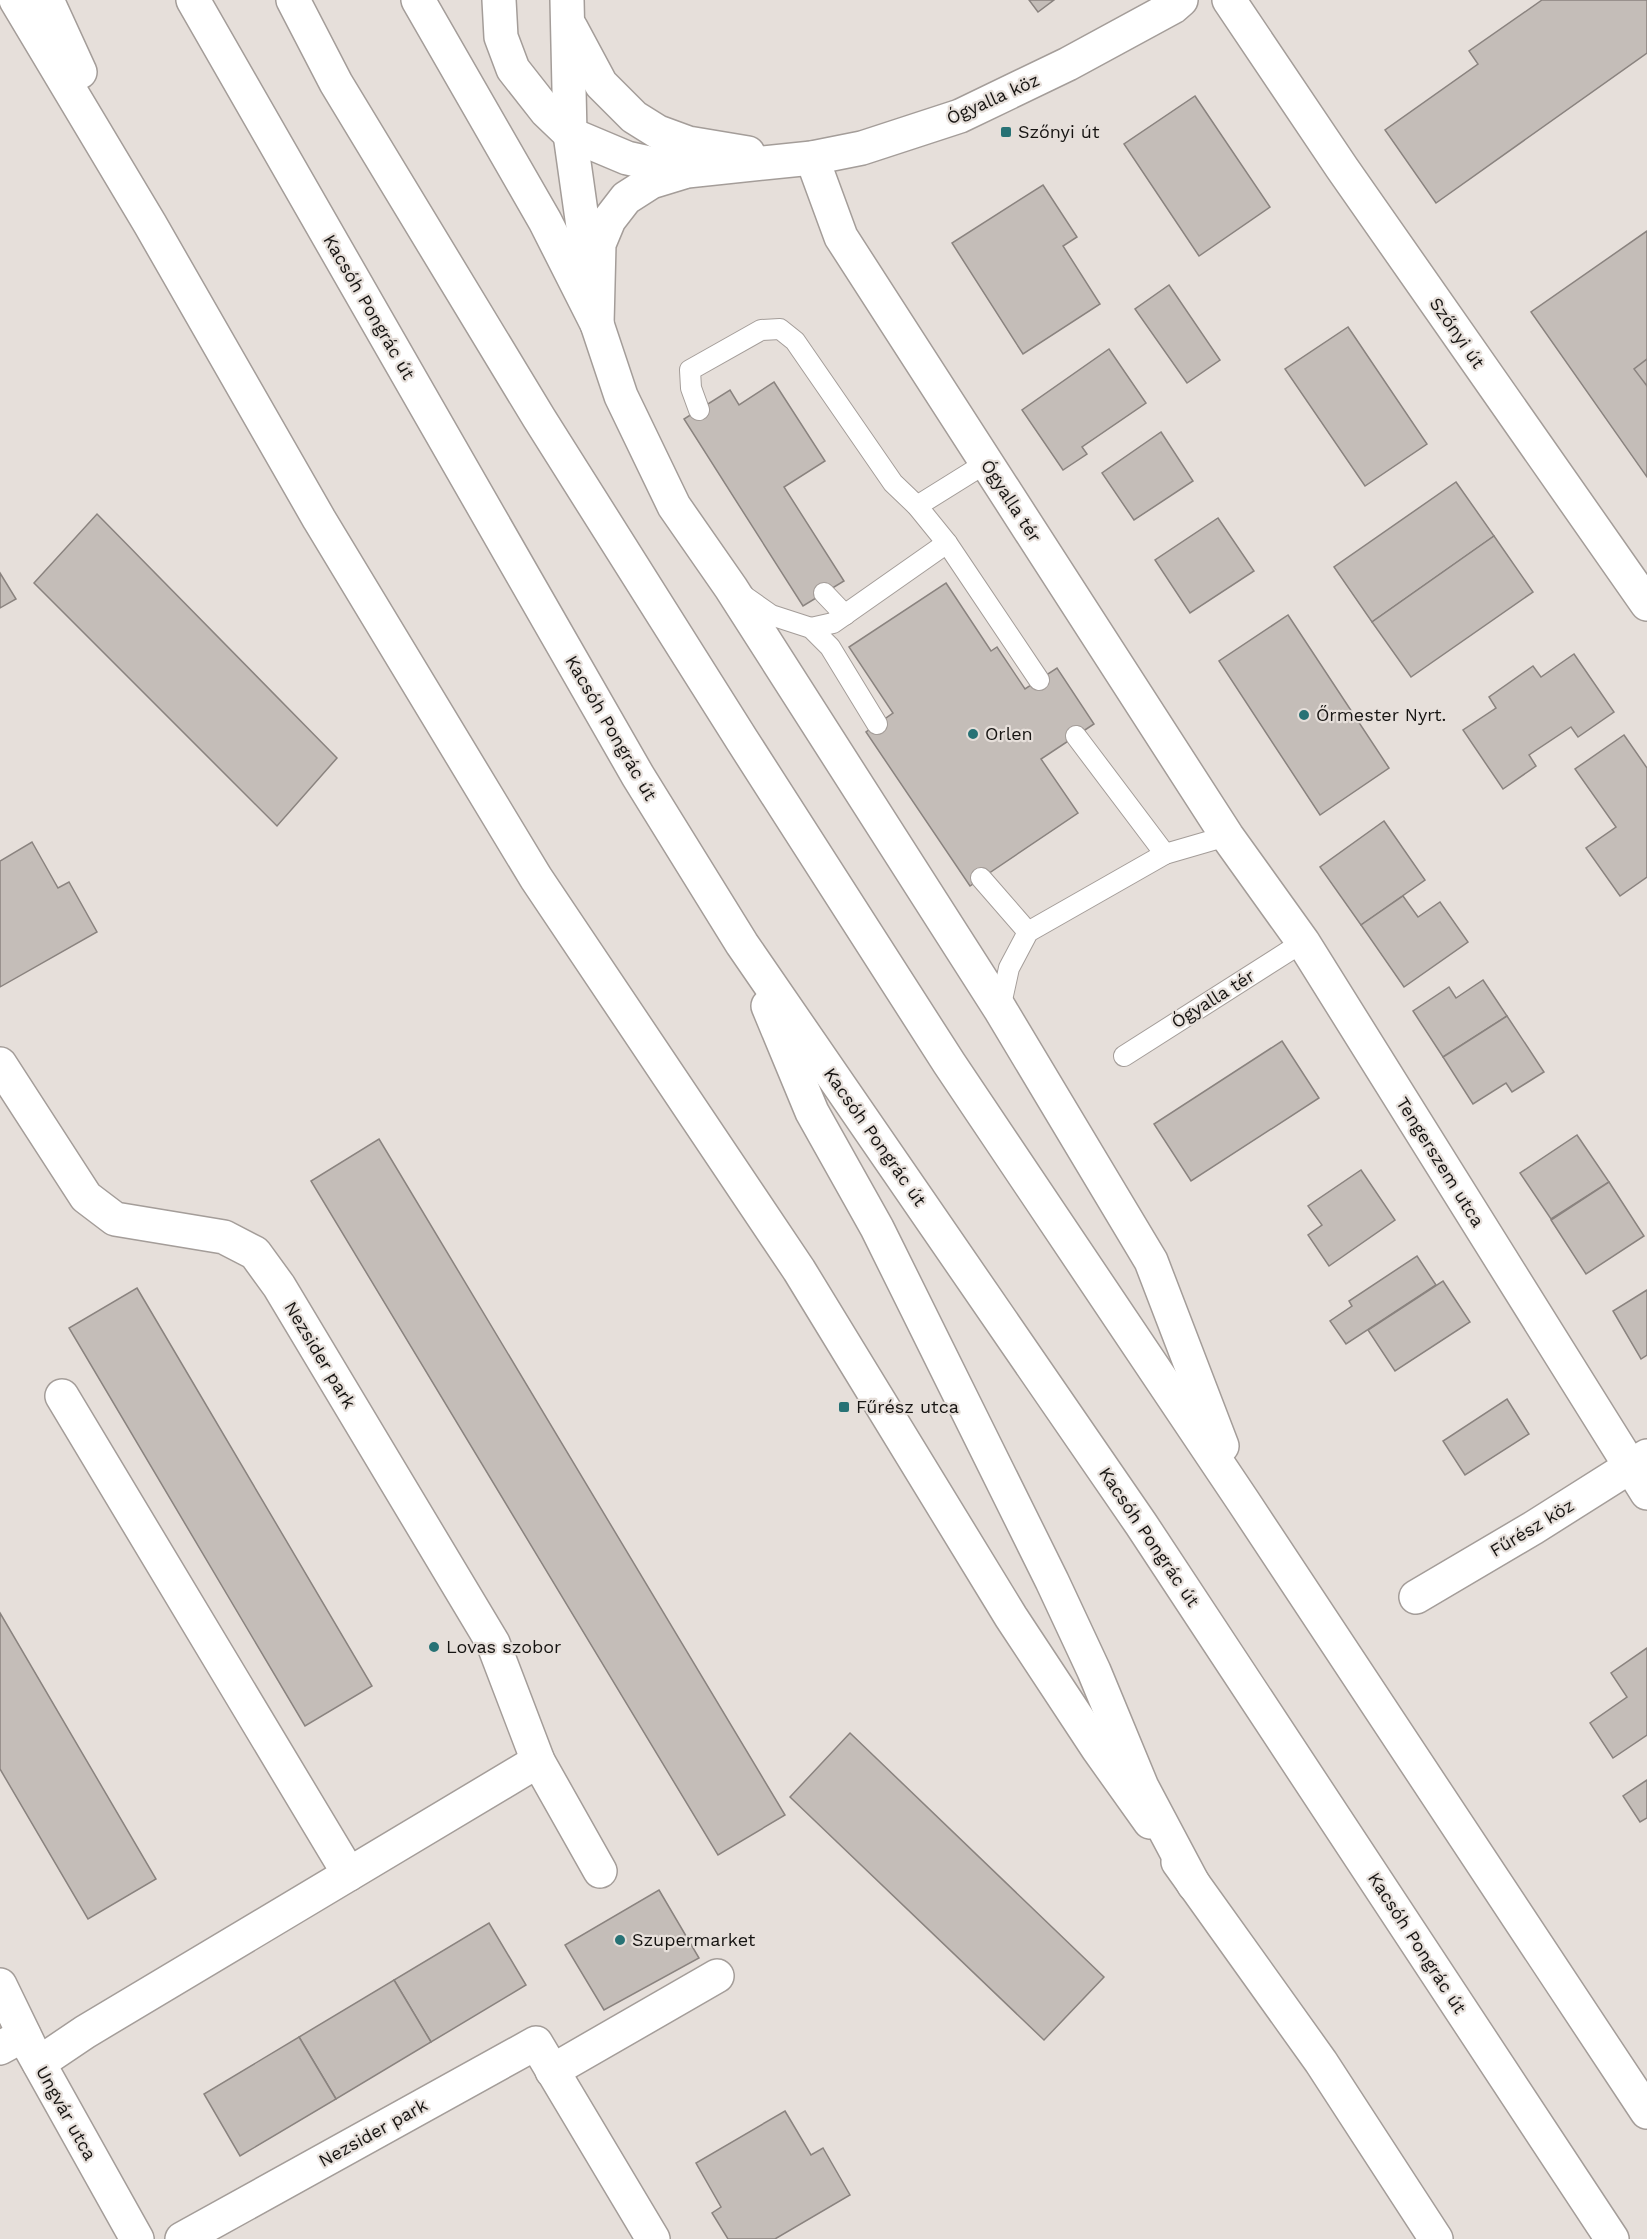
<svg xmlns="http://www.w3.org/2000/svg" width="1647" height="2239" font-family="'Work Sans',sans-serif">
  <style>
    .building { fill: #c4bdb8; stroke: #8a837f; stroke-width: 1.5 }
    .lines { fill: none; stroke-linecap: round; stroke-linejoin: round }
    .lane-casing { stroke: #a49d99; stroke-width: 22 }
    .street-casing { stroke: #a49d99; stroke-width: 36 }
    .secondary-casing { stroke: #a49d99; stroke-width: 36 }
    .primary-casing { stroke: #a49d99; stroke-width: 36 }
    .lane { stroke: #fff; stroke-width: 20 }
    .street { stroke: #fff; stroke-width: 33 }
    .secondary { stroke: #fff; stroke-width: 33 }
    .primary { stroke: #fff; stroke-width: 33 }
    .poi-dot { fill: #277275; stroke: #e6dfda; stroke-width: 2 }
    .labels { text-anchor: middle; stroke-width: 4.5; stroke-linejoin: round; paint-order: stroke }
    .street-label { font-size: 18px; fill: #161412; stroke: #e6dfda }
    .poi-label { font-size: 18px; fill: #161412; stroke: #e6dfda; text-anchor: start }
  </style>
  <rect width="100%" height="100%" fill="#e6dfda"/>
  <g class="building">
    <polygon points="1029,0 1054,0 1038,12"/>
    <polygon points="1542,0 1647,0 1647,53 1436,203 1385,130 1478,64 1469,51"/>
    <polygon points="1195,96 1270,207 1199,256 1124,144"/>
    <polygon points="1043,185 1077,237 1063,246 1100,304 1023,354 952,243"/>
    <polygon points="1647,231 1647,477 1531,312"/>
    <polygon points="1169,285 1220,360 1187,383 1135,309"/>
    <polygon points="1348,327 1427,444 1365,486 1285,369"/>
    <polygon points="1109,349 1146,403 1082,447 1087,454 1063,470 1022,410"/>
    <polygon points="1647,359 1647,386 1634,369"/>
    <polygon points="774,382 825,461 784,487 844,581 803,606 684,419 730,390 739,405"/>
    <polygon points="1161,432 1193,481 1134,520 1102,473"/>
    <polygon points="1456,482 1494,536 1372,622 1334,567"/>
    <polygon points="97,514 337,758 277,826 34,583"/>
    <polygon points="1218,518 1254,571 1190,613 1155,560"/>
    <polygon points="1494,536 1533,592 1411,677 1372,622"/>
    <polygon points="0,573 16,599 0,608"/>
    <polygon points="946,583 991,651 997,647 1025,689 1057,668 1094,724 1041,759 1078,813 970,886 866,732 893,713 849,647"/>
    <polygon points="1288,615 1389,768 1320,815 1219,661"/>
    <polygon points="1574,654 1614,712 1578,737 1571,727 1529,755 1536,766 1503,789 1463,730 1496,708 1489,697 1533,666 1541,677"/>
    <polygon points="1624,735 1647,768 1647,877 1620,896 1586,848 1616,827 1575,769"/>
    <polygon points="1384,821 1425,880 1361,925 1320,867"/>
    <polygon points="32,842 58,888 69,882 97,932 0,987 0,861"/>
    <polygon points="1403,896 1418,917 1440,902 1468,942 1404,987 1361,925"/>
    <polygon points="1483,980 1507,1016 1443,1057 1413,1011 1449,987 1456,998"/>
    <polygon points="1507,1016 1544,1072 1512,1092 1506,1083 1473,1104 1443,1057"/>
    <polygon points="1282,1041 1319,1098 1191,1181 1154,1124"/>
    <polygon points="1577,1135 1609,1182 1551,1219 1520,1173"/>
    <polygon points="379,1139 785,1815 718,1855 311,1181"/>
    <polygon points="1361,1170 1395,1220 1329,1266 1308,1235 1322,1225 1308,1206"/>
    <polygon points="1609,1182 1644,1236 1586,1274 1551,1220"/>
    <polygon points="1417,1256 1436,1285 1346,1344 1330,1321 1352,1306 1349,1301"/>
    <polygon points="1443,1281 1470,1322 1395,1371 1368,1330"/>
    <polygon points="137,1288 372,1686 305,1726 69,1328"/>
    <polygon points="1647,1290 1647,1355 1641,1359 1613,1311"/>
    <polygon points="1507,1399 1529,1434 1465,1475 1443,1441"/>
    <polygon points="0,1613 156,1879 88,1919 0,1769"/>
    <polygon points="1647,1648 1647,1735 1613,1758 1590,1723 1627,1697 1611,1673"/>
    <polygon points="850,1733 1104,1977 1044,2040 790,1797"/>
    <polygon points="1647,1780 1647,1818 1640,1822 1623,1796"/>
    <polygon points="659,1890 699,1958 604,2010 565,1945"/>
    <polygon points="489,1923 526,1985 431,2042 394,1980"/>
    <polygon points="394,1980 431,2042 336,2099 299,2037"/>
    <polygon points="299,2037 336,2099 240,2156 204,2094"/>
    <polygon points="785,2111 811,2155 823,2148 850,2195 775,2239 728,2239 712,2213 721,2207 696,2163"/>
  </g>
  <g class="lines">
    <defs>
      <g id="lane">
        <polyline points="699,410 691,388 690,370 761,330 780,329 795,341 893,483 917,506 947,543 1039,680"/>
        <polyline points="917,506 986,463"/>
        <polyline points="824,593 845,615"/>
        <polyline points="744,596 771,615 811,628 830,647 877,724"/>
        <polyline points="811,628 833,623 947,543"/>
        <polyline points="1076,736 1165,854"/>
        <polyline points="981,878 1028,932"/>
        <polyline points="1000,1009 1009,968 1028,932 1165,854 1227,836"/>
        <polyline points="1124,1056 1303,942"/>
      </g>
      <g id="street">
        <polyline points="1229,0 1342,168 1647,604"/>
        <polyline points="812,158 841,237 1227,836 1303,942 1647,1493"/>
        <polyline points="0,1064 86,1197 115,1219 224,1237 255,1253 279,1286 493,1643 538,1761 600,1871"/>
        <polyline points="62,1396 349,1874"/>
        <polyline points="1416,1597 1533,1528 1647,1456"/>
        <polyline points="0,2048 24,2035"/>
        <polyline points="39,2063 85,2032 538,1761"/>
        <polyline points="552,2071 717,1976"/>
        <polyline points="182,2239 536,2043 653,2239"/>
      </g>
      <g id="secondary">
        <polyline points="16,0 150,224 319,519 536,878 799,1270 1011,1617 1098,1749 1150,1822"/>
        <polyline points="47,0 80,72"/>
        <polyline points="499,0 501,37 513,69 546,111 570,134 627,158 686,171"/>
        <polyline points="567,0 570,134 589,269"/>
        <polyline points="571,28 601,84 634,117 658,132 688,143 748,153"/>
        <polyline points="597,324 599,244 609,220 626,198 651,182 687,171 812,158 862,148 960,116 1068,64 1173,7 1181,0"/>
        <polyline points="1178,1862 1321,2062 1436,2239"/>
        <polyline points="0,1985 32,2051 137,2239"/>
      </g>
      <g id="primary">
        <polyline points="193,0 638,776 742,944 1141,1524 1612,2239"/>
        <polyline points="293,0 336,83 539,418 742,740 949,1063 1243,1501 1647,2112"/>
        <polyline points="418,0 545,221 597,324 621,396 674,506 731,588 1000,1009 1151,1261 1222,1446"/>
        <polyline points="768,1006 812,1112 877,1228 1052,1581 1094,1671 1142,1787 1194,1885"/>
      </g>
    </defs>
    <use href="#lane" class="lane-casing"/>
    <use href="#street" class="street-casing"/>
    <use href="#secondary" class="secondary-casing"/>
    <use href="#primary" class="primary-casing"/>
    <use href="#lane" class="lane"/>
    <use href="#street" class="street"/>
    <use href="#secondary" class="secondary"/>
    <use href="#primary" class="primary"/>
  </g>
  <g class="poi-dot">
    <rect x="1000" y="126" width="12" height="12" rx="3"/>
    <circle cx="1304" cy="715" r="6"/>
    <circle cx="973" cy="734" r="6"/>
    <rect x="838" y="1401" width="12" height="12" rx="3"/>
    <circle cx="434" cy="1647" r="6"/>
    <circle cx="620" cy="1940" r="6"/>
  </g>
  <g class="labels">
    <g class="street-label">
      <text transform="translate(993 99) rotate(-24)" y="6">Ógyalla köz</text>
      <text transform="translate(369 307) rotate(60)" y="6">Kacsóh Pongrác út</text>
      <text transform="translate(1457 333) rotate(55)" y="6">Szőnyi út</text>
      <text transform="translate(1011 501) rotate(57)" y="6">Ógyalla tér</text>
      <text transform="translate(611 728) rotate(60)" y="6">Kacsóh Pongrác út</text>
      <text transform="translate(1213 999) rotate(-32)" y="6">Ógyalla tér</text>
      <text transform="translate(875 1137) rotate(55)" y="6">Kacsóh Pongrác út</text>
      <text transform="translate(1440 1162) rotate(58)" y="6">Tengerszem utca</text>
      <text transform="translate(320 1355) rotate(59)" y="6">Nezsider park</text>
      <text transform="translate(1532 1528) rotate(-31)" y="6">Fűrész köz</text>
      <text transform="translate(1149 1537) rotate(56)" y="6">Kacsóh Pongrác út</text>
      <text transform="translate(1417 1943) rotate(57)" y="6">Kacsóh Pongrác út</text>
      <text transform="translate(66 2113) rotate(61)" y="6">Ungvár utca</text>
      <text transform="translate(373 2133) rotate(-29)" y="6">Nezsider park</text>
    </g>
    <g class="poi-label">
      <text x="1018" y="138">Szőnyi út</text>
      <text x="1316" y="721">Őrmester Nyrt.</text>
      <text x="985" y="740">Orlen</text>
      <text x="856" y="1413">Fűrész utca</text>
      <text x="446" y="1653">Lovas szobor</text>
      <text x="632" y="1946">Szupermarket</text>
    </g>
  </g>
</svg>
